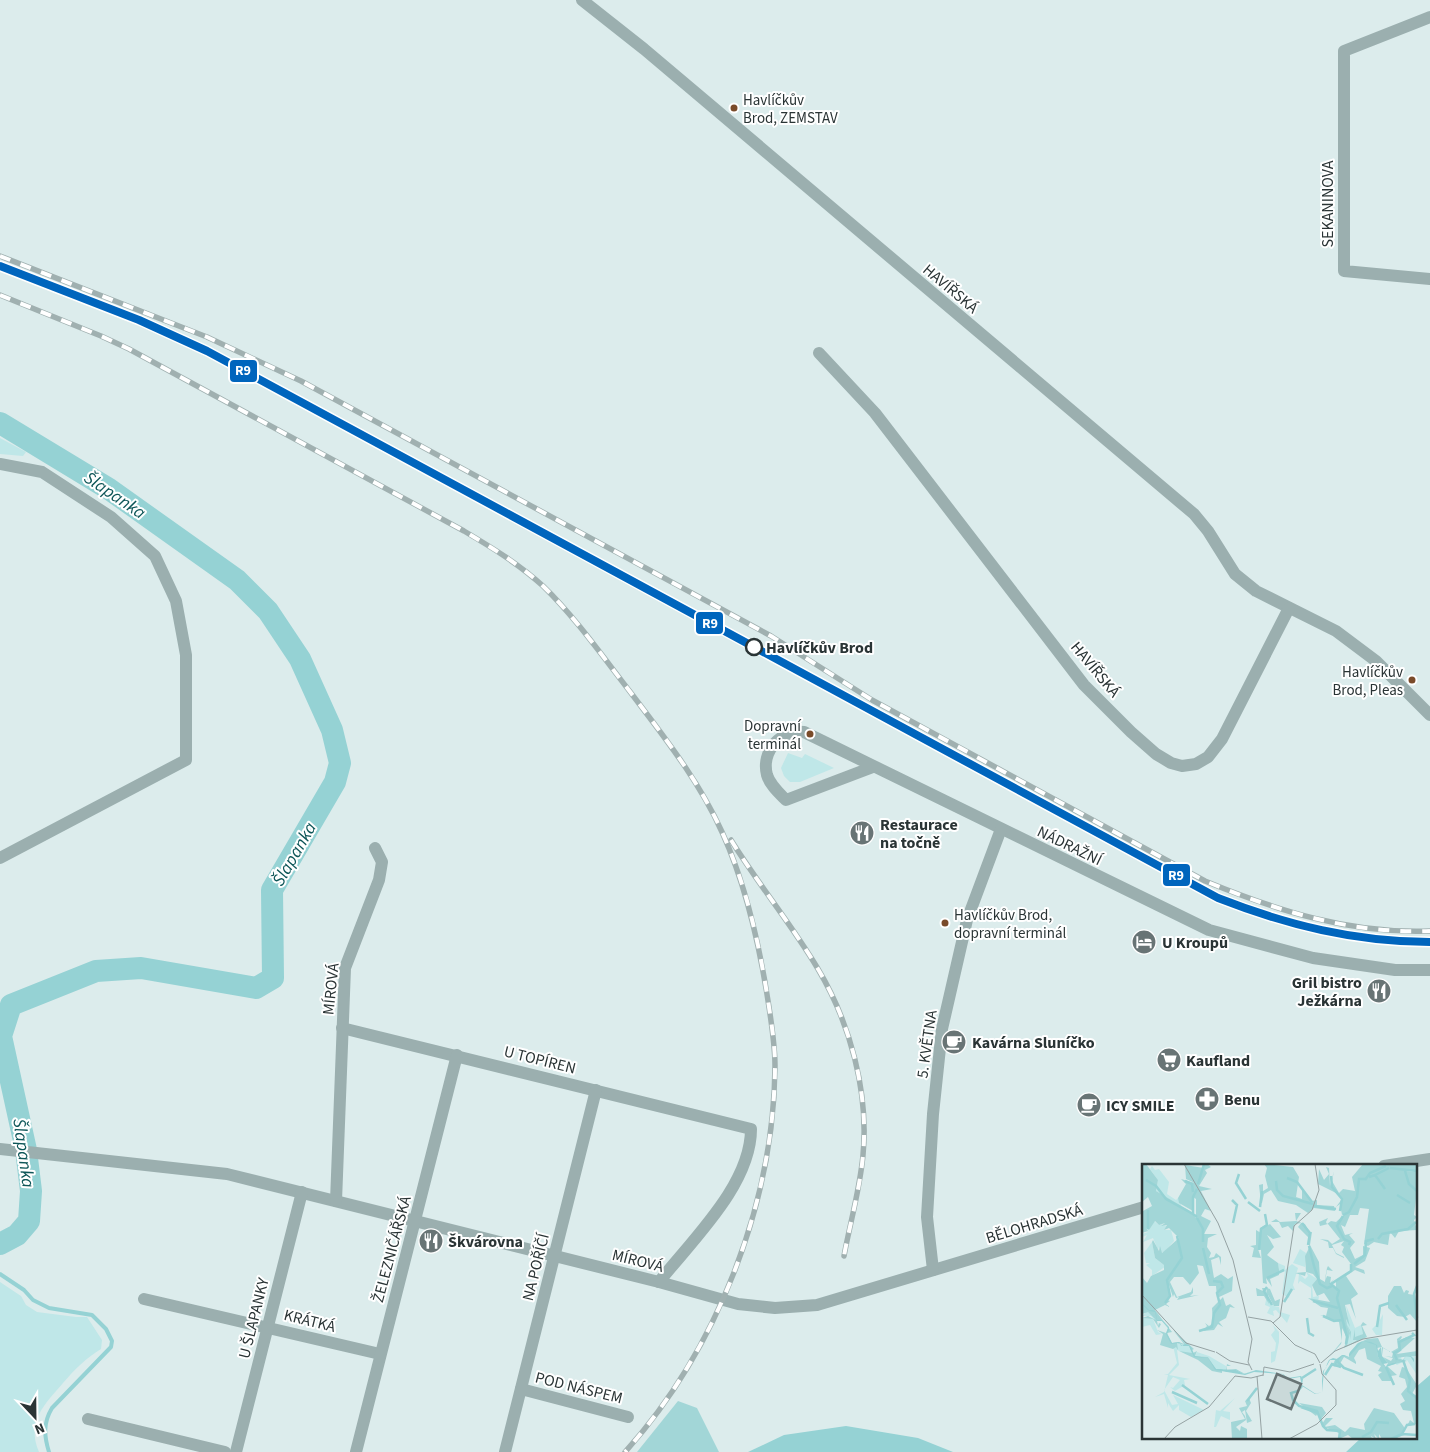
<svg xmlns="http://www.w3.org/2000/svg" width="1430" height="1452" font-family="'Source Sans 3',sans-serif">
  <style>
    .green { fill: #bfe7e8 }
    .forest { fill: #a2d6d7 }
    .water { fill: #95d2d4 }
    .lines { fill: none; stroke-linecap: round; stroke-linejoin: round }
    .stream { stroke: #95d2d4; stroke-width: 4 }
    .river { stroke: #95d2d4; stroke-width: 22 }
    .minor { stroke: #9bafaf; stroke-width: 12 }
    .rail-casing { stroke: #a0b0b0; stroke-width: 5.5 }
    .rail { stroke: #fff; stroke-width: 4; stroke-dasharray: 11; stroke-linecap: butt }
    .rail-1-casing { stroke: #fff; stroke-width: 11 }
    .rail-1 { stroke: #0065bd; stroke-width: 8 }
    .bus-dot { fill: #7a4b2a; stroke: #fff; stroke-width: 2 }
    .stop-dot { fill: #fff; stroke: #2a3435; stroke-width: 2.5 }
    .labels { text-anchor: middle; stroke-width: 4; stroke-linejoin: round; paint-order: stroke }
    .bus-label { font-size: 15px; fill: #2a3435; stroke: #fff; text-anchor: start }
    .street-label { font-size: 16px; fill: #2a3435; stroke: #fff }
    .stop-label { font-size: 16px; font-weight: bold; fill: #2a3435; stroke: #fff; text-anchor: start }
    .poi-label { font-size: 16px; font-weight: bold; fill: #2a3435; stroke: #fff; text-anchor: start }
    .water-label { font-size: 18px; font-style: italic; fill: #0e5658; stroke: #fff }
    .inset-river { fill: none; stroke: #95d2d4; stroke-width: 2.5 }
    .inset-road { fill: none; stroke: #95a2a3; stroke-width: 1 }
    .view { fill: #687475; fill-opacity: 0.15; stroke: #687475; stroke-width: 2.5 }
    .inset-edge { fill: none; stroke: #2a3435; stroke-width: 2.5 }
    .line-badge { stroke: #fff; stroke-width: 2 }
    .badge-label { font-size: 14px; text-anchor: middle; font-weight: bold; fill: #fff }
  </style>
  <rect width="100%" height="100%" fill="#dcecec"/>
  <g class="green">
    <polygon points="0,438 26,452 23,456 0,454"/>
    <polygon points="788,753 802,758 805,754 834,768 800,782 790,782 784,776 781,768"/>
    <path d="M0,1282L21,1296L26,1305L37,1312L76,1317H87L102,1340L101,1349C86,1358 75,1369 63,1383C45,1404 26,1421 39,1452H0Z"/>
  </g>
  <polygon class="forest" points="678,1401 697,1408 719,1452 637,1452"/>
  <g class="water">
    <polygon points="1430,1375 1430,1452 1346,1452 1361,1438 1416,1438 1416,1387"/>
    <polygon points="846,1426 918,1438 953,1452 748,1452 784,1435"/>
  </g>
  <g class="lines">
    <path class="stream" d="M0,1274L24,1290L33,1300L49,1308L92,1315L106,1329L112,1341L111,1347L52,1408C43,1423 44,1436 49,1452"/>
    <polyline class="river" points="0,423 109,489 237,580 268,611 300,659 332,730 340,763 335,782 272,890 273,978 256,988 141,968 96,971 11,1005 1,1036 26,1150 31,1191 29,1221 17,1235 0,1244"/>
    <g class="minor">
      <polyline points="582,0 644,49 1194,514 1208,531 1235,574 1256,591 1336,631 1376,661 1430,715"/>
      <polyline points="1430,17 1344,51 1344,271 1430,279"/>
      <polyline points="819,353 875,413 1084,685 1131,732 1156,754 1171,763 1182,766 1196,764 1208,757 1222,739 1289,608"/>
      <polyline points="0,464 42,472 111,517 155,556 176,601 186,655 186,760 0,858"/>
      <path d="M873,767L786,800C779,793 770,785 767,775C761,752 780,729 804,732L1209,930L1313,958L1395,970H1430"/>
      <path d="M342,1028L751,1129C751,1185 692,1240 659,1282"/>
      <polyline points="0,1149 227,1174 659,1282 738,1304 775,1308 817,1305 1144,1207"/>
      <polyline points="1384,1166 1430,1159"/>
      <polyline points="336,1201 345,968 379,880 382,862 375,848"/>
      <polyline points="933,1270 927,1217 933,1114 942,1029 967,920 1001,829"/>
      <polyline points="144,1299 380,1354"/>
      <polyline points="521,1389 628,1417"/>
      <polyline points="88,1419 225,1452"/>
      <polyline points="236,1452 302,1192"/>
      <polyline points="356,1452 457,1055"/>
      <polyline points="505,1452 596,1090"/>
    </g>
    <defs>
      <g id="rail">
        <path d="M0,256L207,337L301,381L771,636L872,700L1205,881C1278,911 1350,934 1430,931"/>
        <path d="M0,295L101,336L129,349L464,531C491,547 519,564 543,586C576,618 603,657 631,693C665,738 699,781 722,832C747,887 760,947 769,1007C772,1027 775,1046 775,1066C774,1203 717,1350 625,1452"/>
        <path d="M731,840C758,884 792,925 818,969C850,1023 869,1092 863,1155C860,1189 850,1223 844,1256"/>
      </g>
    </defs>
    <use href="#rail" class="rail-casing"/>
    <use href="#rail" class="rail"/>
    <defs>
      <path id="rail-1" d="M0,266L139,320L207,351L1218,898C1287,925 1355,942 1430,942"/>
    </defs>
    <use href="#rail-1" class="rail-1-casing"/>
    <use href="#rail-1" class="rail-1"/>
  </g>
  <defs>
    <symbol id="restaurant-disc" viewBox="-11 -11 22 22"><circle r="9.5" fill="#687475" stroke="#fff"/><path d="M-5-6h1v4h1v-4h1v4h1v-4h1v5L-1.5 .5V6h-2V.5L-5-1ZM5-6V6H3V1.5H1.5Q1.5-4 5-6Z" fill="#fff"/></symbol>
    <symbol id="hotel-disc" viewBox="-11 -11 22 22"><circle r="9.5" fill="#687475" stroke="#fff"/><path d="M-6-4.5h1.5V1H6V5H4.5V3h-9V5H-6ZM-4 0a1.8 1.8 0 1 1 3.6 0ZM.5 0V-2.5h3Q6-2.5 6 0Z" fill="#fff"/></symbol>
    <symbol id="cafe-disc" viewBox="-11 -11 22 22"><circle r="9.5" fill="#687475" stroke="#fff"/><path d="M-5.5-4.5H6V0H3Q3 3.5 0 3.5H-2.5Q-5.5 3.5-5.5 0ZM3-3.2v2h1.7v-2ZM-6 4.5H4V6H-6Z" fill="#fff"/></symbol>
    <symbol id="supermarket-disc" viewBox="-11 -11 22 22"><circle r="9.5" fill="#687475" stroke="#fff"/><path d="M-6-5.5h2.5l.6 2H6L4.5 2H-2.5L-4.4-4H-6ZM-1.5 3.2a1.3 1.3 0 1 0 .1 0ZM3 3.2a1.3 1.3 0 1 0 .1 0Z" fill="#fff"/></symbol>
    <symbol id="pharmacy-disc" viewBox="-11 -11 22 22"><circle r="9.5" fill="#687475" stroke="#fff"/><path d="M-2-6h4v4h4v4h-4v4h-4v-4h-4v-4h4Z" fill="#fff"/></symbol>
  </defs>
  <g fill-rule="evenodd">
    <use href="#restaurant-disc" x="848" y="819" width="28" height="28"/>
    <use href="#hotel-disc" x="1130" y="928" width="28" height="28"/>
    <use href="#restaurant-disc" x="1365" y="977" width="28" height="28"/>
    <use href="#cafe-disc" x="940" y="1028" width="28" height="28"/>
    <use href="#supermarket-disc" x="1155" y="1046" width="28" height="28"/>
    <use href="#pharmacy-disc" x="1193" y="1085" width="28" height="28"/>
    <use href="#cafe-disc" x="1075" y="1091" width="28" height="28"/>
    <use href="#restaurant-disc" x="417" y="1227" width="28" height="28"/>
  </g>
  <g class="bus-dot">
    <circle cx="734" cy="108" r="4.5"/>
    <circle cx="1412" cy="680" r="4.5"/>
    <circle cx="810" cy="734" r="4.5"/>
    <circle cx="945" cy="923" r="4.5"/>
  </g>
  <circle class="stop-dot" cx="754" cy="647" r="8"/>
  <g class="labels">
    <g class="bus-label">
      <text x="743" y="105">Havlíčkův<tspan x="743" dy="18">Brod, ZEMSTAV</tspan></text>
      <text x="1403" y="677" text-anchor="end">Havlíčkův<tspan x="1403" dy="18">Brod, Pleas</tspan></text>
      <text x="801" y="731" text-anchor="end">Dopravní<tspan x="801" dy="18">terminál</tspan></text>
      <text x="954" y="920">Havlíčkův Brod,<tspan x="954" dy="18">dopravní terminál</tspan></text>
    </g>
    <g class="street-label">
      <text transform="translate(1327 204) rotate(-90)" y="6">SEKANINOVA</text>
      <text transform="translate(951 288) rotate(40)" y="6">HAVÍŘSKÁ</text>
      <text transform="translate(1096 669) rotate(50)" y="6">HAVÍŘSKÁ</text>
      <text transform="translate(1070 845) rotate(26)" y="6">NÁDRAŽNÍ</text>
      <text transform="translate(330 989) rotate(-84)" y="6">MÍROVÁ</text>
      <text transform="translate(926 1044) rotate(-82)" y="6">5. KVĚTNA</text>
      <text transform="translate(540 1059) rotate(14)" y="6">U TOPÍREN</text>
      <text transform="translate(1034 1223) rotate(-17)" y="6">BĚLOHRADSKÁ</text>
      <text transform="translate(391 1249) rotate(-75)" y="6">ŽELEZNIČÁŘSKÁ</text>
      <text transform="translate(638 1260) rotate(14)" y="6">MÍROVÁ</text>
      <text transform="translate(535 1267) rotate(-76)" y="6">NA POŘÍČÍ</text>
      <text transform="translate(253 1318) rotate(-76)" y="6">U ŠLAPANKY</text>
      <text transform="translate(310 1320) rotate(14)" y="6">KRÁTKÁ</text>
      <text transform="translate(579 1387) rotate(14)" y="6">POD NÁSPEM</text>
    </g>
    <g class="stop-label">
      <text x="766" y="653">Havlíčkův Brod</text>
    </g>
    <g class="poi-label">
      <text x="880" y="830">Restaurace<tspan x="880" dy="18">na točně</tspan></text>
      <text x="1162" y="948">U Kroupů</text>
      <text x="1362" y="988" text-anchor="end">Gril bistro<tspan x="1362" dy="18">Ježkárna</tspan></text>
      <text x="972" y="1048">Kavárna Sluníčko</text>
      <text x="1186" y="1066">Kaufland</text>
      <text x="1224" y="1105">Benu</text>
      <text x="1106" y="1111">ICY SMILE</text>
      <text x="448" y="1247">Škvárovna</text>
    </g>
    <g class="water-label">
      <text transform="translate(115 495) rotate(34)" y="6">Šlapanka</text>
      <text transform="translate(294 854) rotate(-60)" y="6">Šlapanka</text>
      <text transform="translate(24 1153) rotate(82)" y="6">Šlapanka</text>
    </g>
  </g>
  <g transform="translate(1142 1164)">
    <rect width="275" height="275" fill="#dcecec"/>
    <path d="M10,2L13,6L17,5L27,18L25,30L34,36L36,34L40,43L14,27L16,16L8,5ZM7,52V63L12,57L17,61L23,59L19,61L25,62L22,66H29L32,77L22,88L19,89L17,83L16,86L11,74L1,78L5,71L0,73V70L6,68L0,65V54V62L6,61ZM10,78L13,94L22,101L19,91L24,102L10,112V106L4,101L8,99H4L2,89ZM158,85L164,89L163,103L151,99ZM136,99L143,102V106L150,100L156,104L151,121L153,126H149L147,134L140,130L143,107L137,108ZM164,108L175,115L170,121L171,133L177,132L176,138L169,135V124L158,117L156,120L157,109L163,115L166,112ZM125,131L132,142L137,143L138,148L148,151L145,159L134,146L131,147L132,152L125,149L128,143L123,141ZM8,133L15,136L17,141L10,146L14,149V157L9,152H0L5,147L12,152L2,140L8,143L6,135ZM204,141L213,164L219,161L221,170L213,174L212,170V175L214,176L205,182L207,169L203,160L206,154ZM237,147L238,156L241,150L240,171H234L230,165L234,161ZM0,154L11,155L16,168L20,170L14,171L8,161L0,163ZM131,161L137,168V178L133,197L129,199V188L133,187L134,179L129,171L133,166ZM37,179L47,182L53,193L35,186L37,201L27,211L48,215L42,216L43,221L33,227L28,223L31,224L38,216L31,213L22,226L30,241L36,240L31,231L62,246L49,253L37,246V241L31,247L26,239V244L22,230L13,233L22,228L26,211L22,210H26L35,199L31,182ZM55,188L67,192L84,202V206L74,205L66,193L53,192ZM273,191L275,211L265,196L255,201L251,198L253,194L259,193L260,198L264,192ZM93,234L81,247L88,248V256L79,252L74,263H72L74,246L78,247Z" fill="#bfe7e8"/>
    <path d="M4,0L16,16L14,27L48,47L54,54V35L51,33V47L37,39L36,34L44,20L39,15L53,19L44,15L43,1L62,4L60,0H65L69,3L63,6L65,9L57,22L70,25L59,27L69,47L63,45L59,52L69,57L62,70H75L66,74L65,83L69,89L67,94L72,93L74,89L79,93V101L77,93L69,96L72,114L79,110L86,115L91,112L90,127L75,134L74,122H67L61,102L55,101L57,109L48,121L41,113H32L28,118L35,133L49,128L51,123V129L48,132L57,131L35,136L37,133L34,134L32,130L31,133L26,118L28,131L25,136L28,137L24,140L28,143L23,141L13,146L30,168L25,169L30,179L37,178L42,180L31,166L52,185L50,186L51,189L55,187L53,192L66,193L74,205H79L84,207L85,200L89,202H85V206L94,205L103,210L110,207L105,209L102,210L93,206L85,208L80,206V209L70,207L56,196L37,187L50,189L47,182L35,179L36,186L34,183L31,185L18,181L21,170L15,166L24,169L26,164L20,157H15L16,162L17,159L19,160L17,164L11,155L0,154L6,152L14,156L6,148L0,150V140L4,143L0,140V113L5,119L9,112L22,106V101L13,94L10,78L11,76L17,87L18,82L20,89L37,74L27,64L22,66L25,61L19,62L23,59L17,61L13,57L7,66L4,64L6,67L0,69L1,47L10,42L6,33L0,38V1ZM122,0L151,3L157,13L154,33L160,35V26L170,37L175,36V41L192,42L193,47L172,44L166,49L154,41L136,37L129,26L122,30L120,39H119L117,21L121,20V27L126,24L123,12L125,4ZM221,0H275V6L264,7L275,8L274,25L264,15L275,26L272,51L275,53L272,56L275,66L257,67L253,74L248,68L246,81L232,78L226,82L222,80L227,45L218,44L216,51H208L203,63L199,61L203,71L211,69L207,71L213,78L208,84L213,95L221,91V82L228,84L223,97L213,103L222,106L223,110L213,106L204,112L216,130L209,135L214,155L208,140L203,141L208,163L204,155L205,161L209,168V176L208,168L203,157L208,169L205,182L215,176H211L213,165V173L221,170L219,161L221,158L225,161L220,162L225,173L202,184L205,174L200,164V176L199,180L187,193L200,177L197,158L178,151L184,152L186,144L179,143L166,134L188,138L182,129L175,132L170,121L175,115L171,110L164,108L163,112L153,109L164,108L163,92L167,84L169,89L167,81V74L156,63L159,59L153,60L151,67L146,62L140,64L137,58H129L134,55L138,58L154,57L153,49H159L154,57L163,60L167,68H170L168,81L177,98L178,115L183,118V115L185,104L186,102L191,107L185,106L183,117L185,112L189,113L188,120L189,118L192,115L189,119L194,124V117L209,107V100L200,88L202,83L199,81L202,77L190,81L194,89L202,93V94L194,90L191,84H187L186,78L178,75L186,76L190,80L198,75L186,60L178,62L177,58L186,54L184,58L185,60L189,57L194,58L204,49L200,51L198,40L194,43L200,35L194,29L176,20L177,5L182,16L187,10L184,3L187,4L188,22L192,7L190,17L197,29L201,25L213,27L210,13ZM123,53L125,57V62L128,60L139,73L131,75L125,71L132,83L125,91L136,99L137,106V111L128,115L130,123L124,114L125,120L121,119L119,86L116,85L119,94L110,93L112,84L108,82L114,81V66L119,69L118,64L125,60ZM252,122H259L262,129L264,126L267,127L266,130L273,131L275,158L268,150L263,153L255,152L246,144V132ZM114,124L121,127L120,124H123L124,130L125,124L128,125L133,137L138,135L137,142H132L126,131L127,140L122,132H115ZM81,133L84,142L88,140L93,144L88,143L84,154L77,158L81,163L76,160L72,166L61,167L65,162L63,159L67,162L71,159L70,144ZM259,172L260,173L256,179L258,186V176L265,173L273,174L255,190L275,187V192H268L272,195V198H274H272L268,192L255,194L265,197L245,202L255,211L249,212L250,217H240L236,211L240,208L236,207L239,202L225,195L223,184L217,186L212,194L214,198V200L202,193L196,203L190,202L193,196L201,191L207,193L215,180L225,175L236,174L240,183L249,188L256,184L255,175ZM240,183V192L241,184L251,189L250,193L243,192L251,194L249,197L241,193L246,199L244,203L236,193L235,184ZM260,203L264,204L275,221L270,230L275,234V260L265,262L268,256L272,259L269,247L261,246L258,240L263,237L259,230L265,223L263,215L257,213ZM107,234L109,239L104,247L110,257L105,259L103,246L100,248L103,252L104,256L94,263L98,267L99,262L105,265V274L90,275L89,258L103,255L97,244L105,242L103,237ZM157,239L180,243L184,249L180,254V260L184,254H191L182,263L179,259L177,254L176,249L174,252ZM232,244L252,249L262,263V271L252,275H240L237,270V275L232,270L234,275L229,272L230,275H211L206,271L197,275V269L182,263L193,261L203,268L208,263L223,266L222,260Z" fill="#a2d6d7" fill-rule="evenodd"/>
    <path d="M0,140L3,142L7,146H11L13,147L14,149L15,156H19L21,157L27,163V166L25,170L30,179L37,178L38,179L40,182L43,180L47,181L49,183L53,192L66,194L74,205L94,206L102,210L114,206L141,210L146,214L159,212L161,215L160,221L174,230L180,228V216L181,207L184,204L185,200L187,196L191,194L195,195L200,191H202L207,193V190L208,188L216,179L221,177L229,178L235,181L236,187L239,183L240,192L246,199L241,200L244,203L245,201L251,199H253L255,196L260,197L263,193L264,192H269L272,195V198L275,199L272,198L269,193L264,192L260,198L255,196L253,200L244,203L241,201L236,193L234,181L221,177L207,193L200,192L192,203L194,196H188L182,207L180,228L173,230L160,222L158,213L146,215L140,210L112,208L103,211L73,206L66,194L52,193L47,182H39L38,179L29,180L24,170L26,164L20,157H15L13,148L7,147Z" fill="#95d2d4"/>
    <path class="inset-river" d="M248,4L275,7M263,7L267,20L275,27M97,10L94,19L104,35M233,11L247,4M189,12L190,23L200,35L198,47M227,13L233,11L243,25M145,14L155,18L170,38M4,16L14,22L24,35L51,50M223,16L228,9L244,2M43,17L50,20L51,28M134,17L135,26L141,32L171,40M56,20L62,0M255,31L268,39M90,36L95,41L91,59M106,38L118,47M172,42L194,45M118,43L120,27M201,51L207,48L215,33L217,15H223M201,52L195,62L202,75L208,78L207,81M55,53L51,50V33L55,25M55,54L61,65V78M160,59L168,69L166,81M6,65V46M236,75L240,70L266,65L274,58M167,82L172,102M61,84L67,110M117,86L119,65L125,61L123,50M212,100L223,91L224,77L232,75M172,102L178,120L185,124L190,122M125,114L142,106M275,122L272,130L275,154M125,123L122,127L130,141M171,137L196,144M142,138L150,125M23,139L28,132L25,116L40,94L35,72M254,141L265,156M181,152L192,157L200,156M165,154L167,169L172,172M235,163L238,142L247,139M57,167L70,163L72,149L78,141L75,129L81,123L79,118L71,117M204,180L205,173L195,134L197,127L189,120L209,107V100M194,196L202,204L221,211M255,196L252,189L258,186L257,178L272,171L270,169M261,196L268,216L266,227L275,234M244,203L252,221M183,211L190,200L199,203M160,214L174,205M40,221L66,240M160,222L156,227L149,229L151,236L157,242L175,247L181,262L185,266L198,267L197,275M30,228L55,239M105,237L115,224M159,243L176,249M260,270L265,261L273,260M220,273L229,268L235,258L247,259M249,275L260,270L275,271"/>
    <path class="inset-road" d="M42,0L76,59L91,96L110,175L106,198L110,206M0,131L44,179L73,188M106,153L129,157L153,181L173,190L178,199M131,159L138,153L152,62L170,46L177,26L173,0M74,188L88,197L107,201M179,199L193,187L221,175L275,166M115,212L120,275M121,212L122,203L148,208L172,200M22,275L33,263L67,243L93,212L109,214L121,211M147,275L175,260L194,241V226L180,210L178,200"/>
    <path class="view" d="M135,210L159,220L149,245L125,235Z"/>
    <rect width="275" height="275" class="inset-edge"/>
  </g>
  <g class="line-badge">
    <rect x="229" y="359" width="29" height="24" rx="5" fill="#0065bd"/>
    <rect x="695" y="611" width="29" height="24" rx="5" fill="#0065bd"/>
    <rect x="1162" y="863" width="29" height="24" rx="5" fill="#0065bd"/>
  </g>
  <g class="badge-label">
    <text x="243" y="375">R9</text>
    <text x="710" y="628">R9</text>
    <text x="1176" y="880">R9</text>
  </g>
  <g transform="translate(35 1417) rotate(158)" stroke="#ffffff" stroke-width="4" paint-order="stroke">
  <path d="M0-4L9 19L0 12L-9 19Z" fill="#2a3435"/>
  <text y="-8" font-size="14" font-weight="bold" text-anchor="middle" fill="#2a3435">N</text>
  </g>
</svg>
